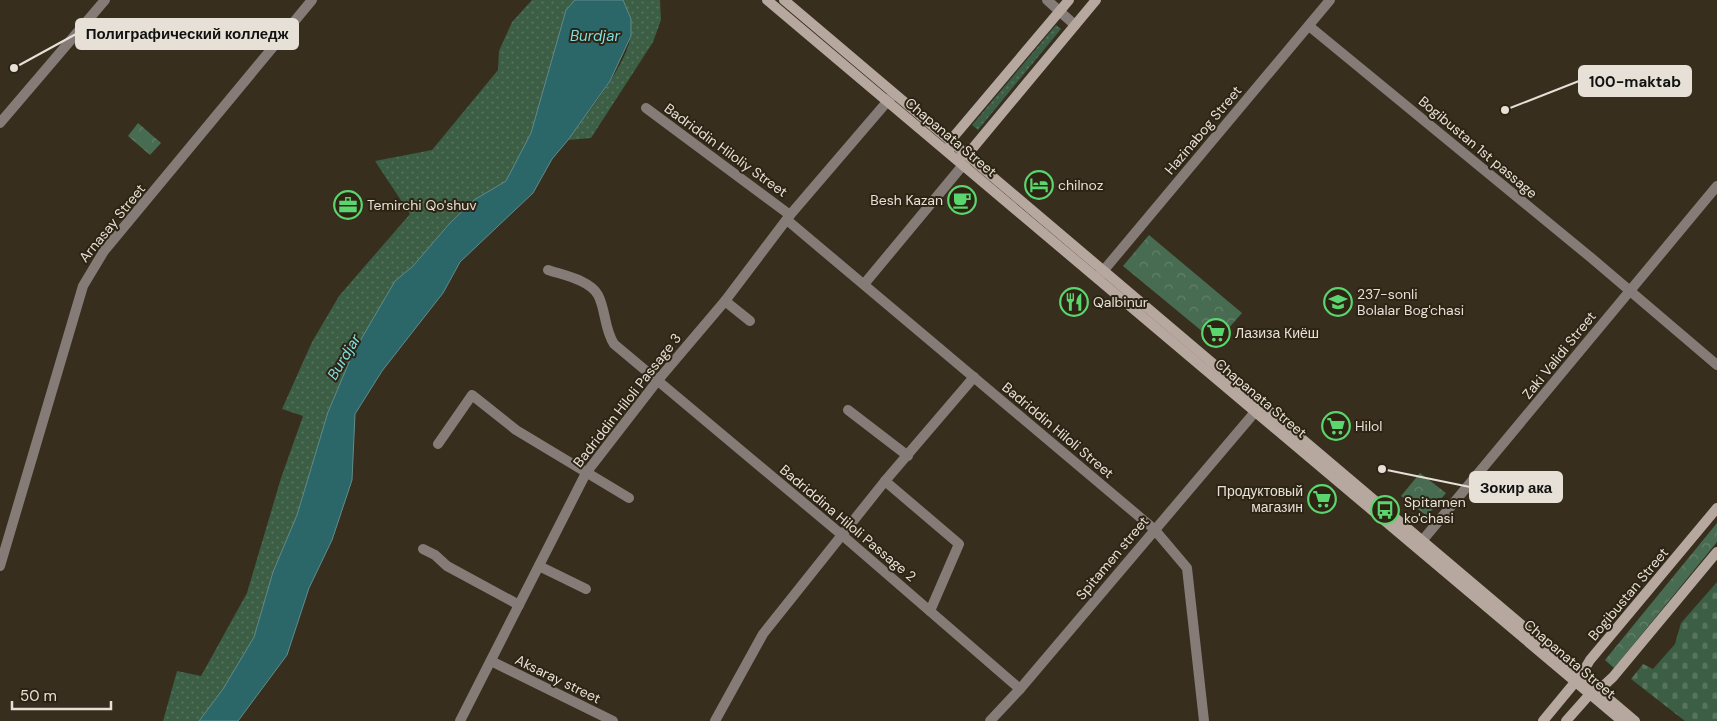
<svg xmlns="http://www.w3.org/2000/svg" width="1717" height="721" font-family="'DM Sans',sans-serif">
  <style>
    .grass { fill: url(#grass-dots) }
    .forest { fill: url(#forest-crowns) }
    .cemetery { fill: url(#cemetery-stones) }
    .water { fill: #2b6668; stroke: #638b89 }
    .lines { fill: none; stroke-linecap: round; stroke-linejoin: round }
    .street { stroke: #857c77; stroke-width: 10 }
    .secondary { stroke: #b6a89f; stroke-width: 10 }
    .labels { text-anchor: middle; stroke-width: 4; stroke-linejoin: round; paint-order: stroke }
    .street-label { font-size: 14px; fill: #e6e0d6; stroke: #2d2414 }
    .poi-label { font-size: 14px; fill: #e6e0d6; stroke: #2d2414; text-anchor: start }
    .water-label { font-size: 15px; font-style: italic; fill: #7fdfe2; stroke: #2d2414 }
    .leader { fill: none; stroke: #e6e0d6; stroke-width: 2 }
    .callout-dot { fill: #e6e0d6; stroke: #2d2414; stroke-width: 2 }
    .callout { fill: #e6e0d6; stroke: #e6e0d6; stroke-width: 2 }
    .callout-label { font-size: 15px; text-anchor: middle; font-weight: bold; fill: #111 }
  </style>
  <defs>
    <pattern id="grass-dots" width="8" height="8" patternUnits="userSpaceOnUse" patternTransform="scale(1.25)"><rect width="8" height="8" fill="#3b5e44"/><path d="M2 2h.1M6 6h.1" fill="none" stroke="#57755e" stroke-width="1.8" stroke-linecap="round"/></pattern>
    <pattern id="forest-crowns" width="20" height="18" patternUnits="userSpaceOnUse" patternTransform="scale(1.25)"><rect width="20" height="18" fill="#486c51"/><path d="M2 6a3 3 0 1 1 6 0M12 15a3 3 0 1 1 6 0" fill="none" stroke="#628169"/></pattern>
    <pattern id="cemetery-stones" width="16" height="16" patternUnits="userSpaceOnUse" patternTransform="scale(1.25)"><rect width="16" height="16" fill="#3b5e44"/><path d="M2 7V4a2 2 0 0 1 4 0v3zM10 15v-3a2 2 0 0 1 4 0v3z" fill="#57755e"/></pattern>
  </defs>
  <rect width="100%" height="100%" fill="#372e1e"/>
  <g class="grass">
    <polygon points="532,0 575,0 566,10 531,133 506,181 474,200 450,223 413,266 395,281 353,353 328,412 297,515 273,572 254,637 223,689 199,721 163,721 177,671 201,676 247,593 281,478 303,416 282,409 312,342 339,296 410,214 375,161 432,150 498,70 499,51 512,22"/>
    <path d="M623,0H660L661,20L653,42L591,138L568,140C586,115 628,64 631,34C632,21 628,11 623,0Z"/>
    <polygon points="1056,25 1061,29 978,130 972,125"/>
  </g>
  <g class="forest">
    <polygon points="138,123 161,143 150,155 128,136"/>
    <polygon points="1149,235 1242,313 1227,330 1214,319 1203,332 1123,266"/>
    <polygon points="1420,473 1446,493 1427,516 1401,496"/>
    <polygon points="1717,523 1717,542 1614,668 1605,660"/>
  </g>
  <polygon class="cemetery" points="1717,582 1717,721 1685,721 1631,679 1643,664 1653,669 1675,644 1681,623"/>
  <polygon class="water" points="575,0 623,0 631,19 631,36 610,81 568,140 552,159 533,193 460,262 443,293 382,371 355,414 352,480 332,540 309,588 287,655 238,721 199,721 223,689 254,637 273,572 297,515 328,412 353,353 395,281 413,266 450,223 474,200 506,181 531,133 566,10"/>
  <g class="lines">
    <g class="street">
      <polyline points="1047,0 1075,25"/>
      <polyline points="1309,26 1589,256 1717,365"/>
      <polyline points="646,108 790,215"/>
      <polyline points="0,123 105,0"/>
      <polyline points="787,220 1154,529 1187,568 1204,721"/>
      <path d="M548,270C563,275 590,280 598,295C606,310 604,329 614,344L842,535L1020,689"/>
      <polyline points="1099,276 1330,0"/>
      <polyline points="865,283 968,159"/>
      <polyline points="725,301 750,321"/>
      <polyline points="848,410 908,456"/>
      <polyline points="438,444 472,395 516,430 629,498"/>
      <polyline points="885,481 959,544 930,611"/>
      <polyline points="1422,541 1717,186"/>
      <polyline points="423,549 435,555 447,566 519,605"/>
      <polyline points="0,566 83,286 104,251 312,0"/>
      <polyline points="539,566 586,589"/>
      <polyline points="491,661 613,721"/>
      <polyline points="460,721 586,473 658,380 725,301 790,215 892,96"/>
      <polyline points="715,721 763,634 885,481 974,377"/>
      <polyline points="990,721 1020,689 1255,412"/>
    </g>
    <g class="secondary">
      <polyline points="767,0 1622,721"/>
      <polyline points="784,0 1635,721"/>
      <polyline points="951,147 950,141 1069,0"/>
      <polyline points="962,155 967,155 1096,0"/>
      <polyline points="1543,721 1581,675 1590,660 1717,508"/>
      <polyline points="1566,721 1590,694 1599,690 1613,677 1717,552"/>
    </g>
  </g>
  <defs>
    <symbol id="hotel-ring" viewBox="-11 -11 22 22"><circle r="9.5" fill="#2d2414" stroke="#5bd56e" stroke-width="1.5"/><path d="M-6-4.5h1.5V1H6V5H4.5V3h-9V5H-6ZM-4 0a1.8 1.8 0 1 1 3.6 0ZM.5 0V-2.5h3Q6-2.5 6 0Z" fill="#5bd56e"/></symbol>
    <symbol id="cafe-ring" viewBox="-11 -11 22 22"><circle r="9.5" fill="#2d2414" stroke="#5bd56e" stroke-width="1.5"/><path d="M-5.5-4.5H6V0H3Q3 3.5 0 3.5H-2.5Q-5.5 3.5-5.5 0ZM3-3.2v2h1.7v-2ZM-6 4.5H4V6H-6Z" fill="#5bd56e"/></symbol>
    <symbol id="office-ring" viewBox="-11 -11 22 22"><circle r="9.5" fill="#2d2414" stroke="#5bd56e" stroke-width="1.5"/><path d="M-6-3h4V-5.5h4V-3h4V5H-6ZM-1-4.5V-3h2v-1.5ZM-6 0V1H6V0Z" fill="#5bd56e"/></symbol>
    <symbol id="restaurant-ring" viewBox="-11 -11 22 22"><circle r="9.5" fill="#2d2414" stroke="#5bd56e" stroke-width="1.5"/><path d="M-5-6h1v4h1v-4h1v4h1v-4h1v5L-1.5 .5V6h-2V.5L-5-1ZM5-6V6H3V1.5H1.5Q1.5-4 5-6Z" fill="#5bd56e"/></symbol>
    <symbol id="school-ring" viewBox="-11 -11 22 22"><circle r="9.5" fill="#2d2414" stroke="#5bd56e" stroke-width="1.5"/><path d="M0-5L7-2L0 1L-7-2ZM-4 1L0 2.5L4 1V4Q0 6-4 4Z" fill="#5bd56e"/></symbol>
    <symbol id="supermarket-ring" viewBox="-11 -11 22 22"><circle r="9.5" fill="#2d2414" stroke="#5bd56e" stroke-width="1.5"/><path d="M-6-5.5h2.5l.6 2H6L4.5 2H-2.5L-4.4-4H-6ZM-1.5 3.2a1.3 1.3 0 1 0 .1 0ZM3 3.2a1.3 1.3 0 1 0 .1 0Z" fill="#5bd56e"/></symbol>
    <symbol id="bus-ring" viewBox="-11 -11 22 22"><circle r="9.5" fill="#2d2414" stroke="#5bd56e" stroke-width="1.5"/><path d="M-5-6H5V4H4V6H2V4H-2V6H-4V4H-5ZM-3.5-4V0h7V-4ZM-3.5 1.2v1.5H-2V1.2ZM2 1.2v1.5H3.5V1.2Z" fill="#5bd56e"/></symbol>
  </defs>
  <g fill-rule="evenodd">
    <use href="#hotel-ring" x="1023" y="169" width="32" height="32"/>
    <use href="#cafe-ring" x="946" y="184" width="32" height="32"/>
    <use href="#office-ring" x="332" y="189" width="32" height="32"/>
    <use href="#restaurant-ring" x="1058" y="286" width="32" height="32"/>
    <use href="#school-ring" x="1322" y="286" width="32" height="32"/>
    <use href="#supermarket-ring" x="1200" y="317" width="32" height="32"/>
    <use href="#supermarket-ring" x="1320" y="410" width="32" height="32"/>
    <use href="#supermarket-ring" x="1306" y="483" width="32" height="32"/>
    <use href="#bus-ring" x="1369" y="494" width="32" height="32"/>
  </g>
  <g class="labels">
    <g class="street-label">
      <text transform="translate(1203 130) rotate(-50)" y="5">Hazinabog Street</text>
      <text transform="translate(951 137) rotate(40)" y="5">Chapanata Street</text>
      <text transform="translate(1478 147) rotate(40)" y="5">Bogibustan 1st passage</text>
      <text transform="translate(726 150) rotate(36)" y="5">Badriddin Hiloliy Street</text>
      <text transform="translate(112 223) rotate(-51)" y="5">Arnasay Street</text>
      <text transform="translate(1559 355) rotate(-51)" y="5">Zaki Validi Street</text>
      <text transform="translate(1261 398) rotate(40)" y="5">Chapanata Street</text>
      <text transform="translate(627 400) rotate(-52)" y="5">Badriddin Hiloli Passage 3</text>
      <text transform="translate(1058 430) rotate(40)" y="5">Badriddin Hiloli Street</text>
      <text transform="translate(848 523) rotate(40)" y="5">Badriddina Hiloli Passage 2</text>
      <text transform="translate(1112 558) rotate(-50)" y="5">Spitamen street</text>
      <text transform="translate(1628 594) rotate(-50)" y="5">Bogibustan Street</text>
      <text transform="translate(1570 659) rotate(40)" y="5">Chapanata Street</text>
      <text transform="translate(558 679) rotate(26)" y="5">Aksaray street</text>
    </g>
    <g class="poi-label">
      <text x="1058" y="190">chilnoz</text>
      <text x="943" y="205" text-anchor="end">Besh Kazan</text>
      <text x="367" y="210">Temirchi Qo'shuv</text>
      <text x="1357" y="299">237-sonli<tspan x="1357" dy="16">Bolalar Bog'chasi</tspan></text>
      <text x="1093" y="307">Qalbinur</text>
      <text x="1235" y="338">Лазиза Киёш</text>
      <text x="1355" y="431">Hilol</text>
      <text x="1303" y="496" text-anchor="end">Продуктовый<tspan x="1303" dy="16">магазин</tspan></text>
      <text x="1404" y="507">Spitamen<tspan x="1404" dy="16">ko'chasi</tspan></text>
    </g>
    <g class="water-label">
      <text x="595" y="41">Burdjar</text>
      <text transform="translate(344 357) rotate(-59)" y="5">Burdjar</text>
    </g>
  </g>
  <path class="leader" d="M14 68L76 34M1505 110L1579 81M1382 469L1470 487"/>
  <g class="callout-dot">
    <circle cx="14" cy="68" r="5"/>
    <circle cx="1505" cy="110" r="5"/>
    <circle cx="1382" cy="469" r="5"/>
  </g>
  <g class="callout">
    <rect x="76" y="19" width="222" height="30" rx="5"/>
    <rect x="1579" y="66" width="112" height="30" rx="5"/>
    <rect x="1470" y="472" width="92" height="30" rx="5"/>
  </g>
  <g class="callout-label">
    <text x="187" y="39">Полиграфический колледж</text>
    <text x="1635" y="87">100-maktab</text>
    <text x="1516" y="493">Зокир ака</text>
  </g>
  <path d="M12 701v8h99v-8" fill="none" stroke="#e6e0d6" stroke-width="2.5"/>
  <text x="20" y="701" font-size="15" fill="#e6e0d6" stroke="#2d2414" stroke-width="4" paint-order="stroke">50 m</text>
</svg>
